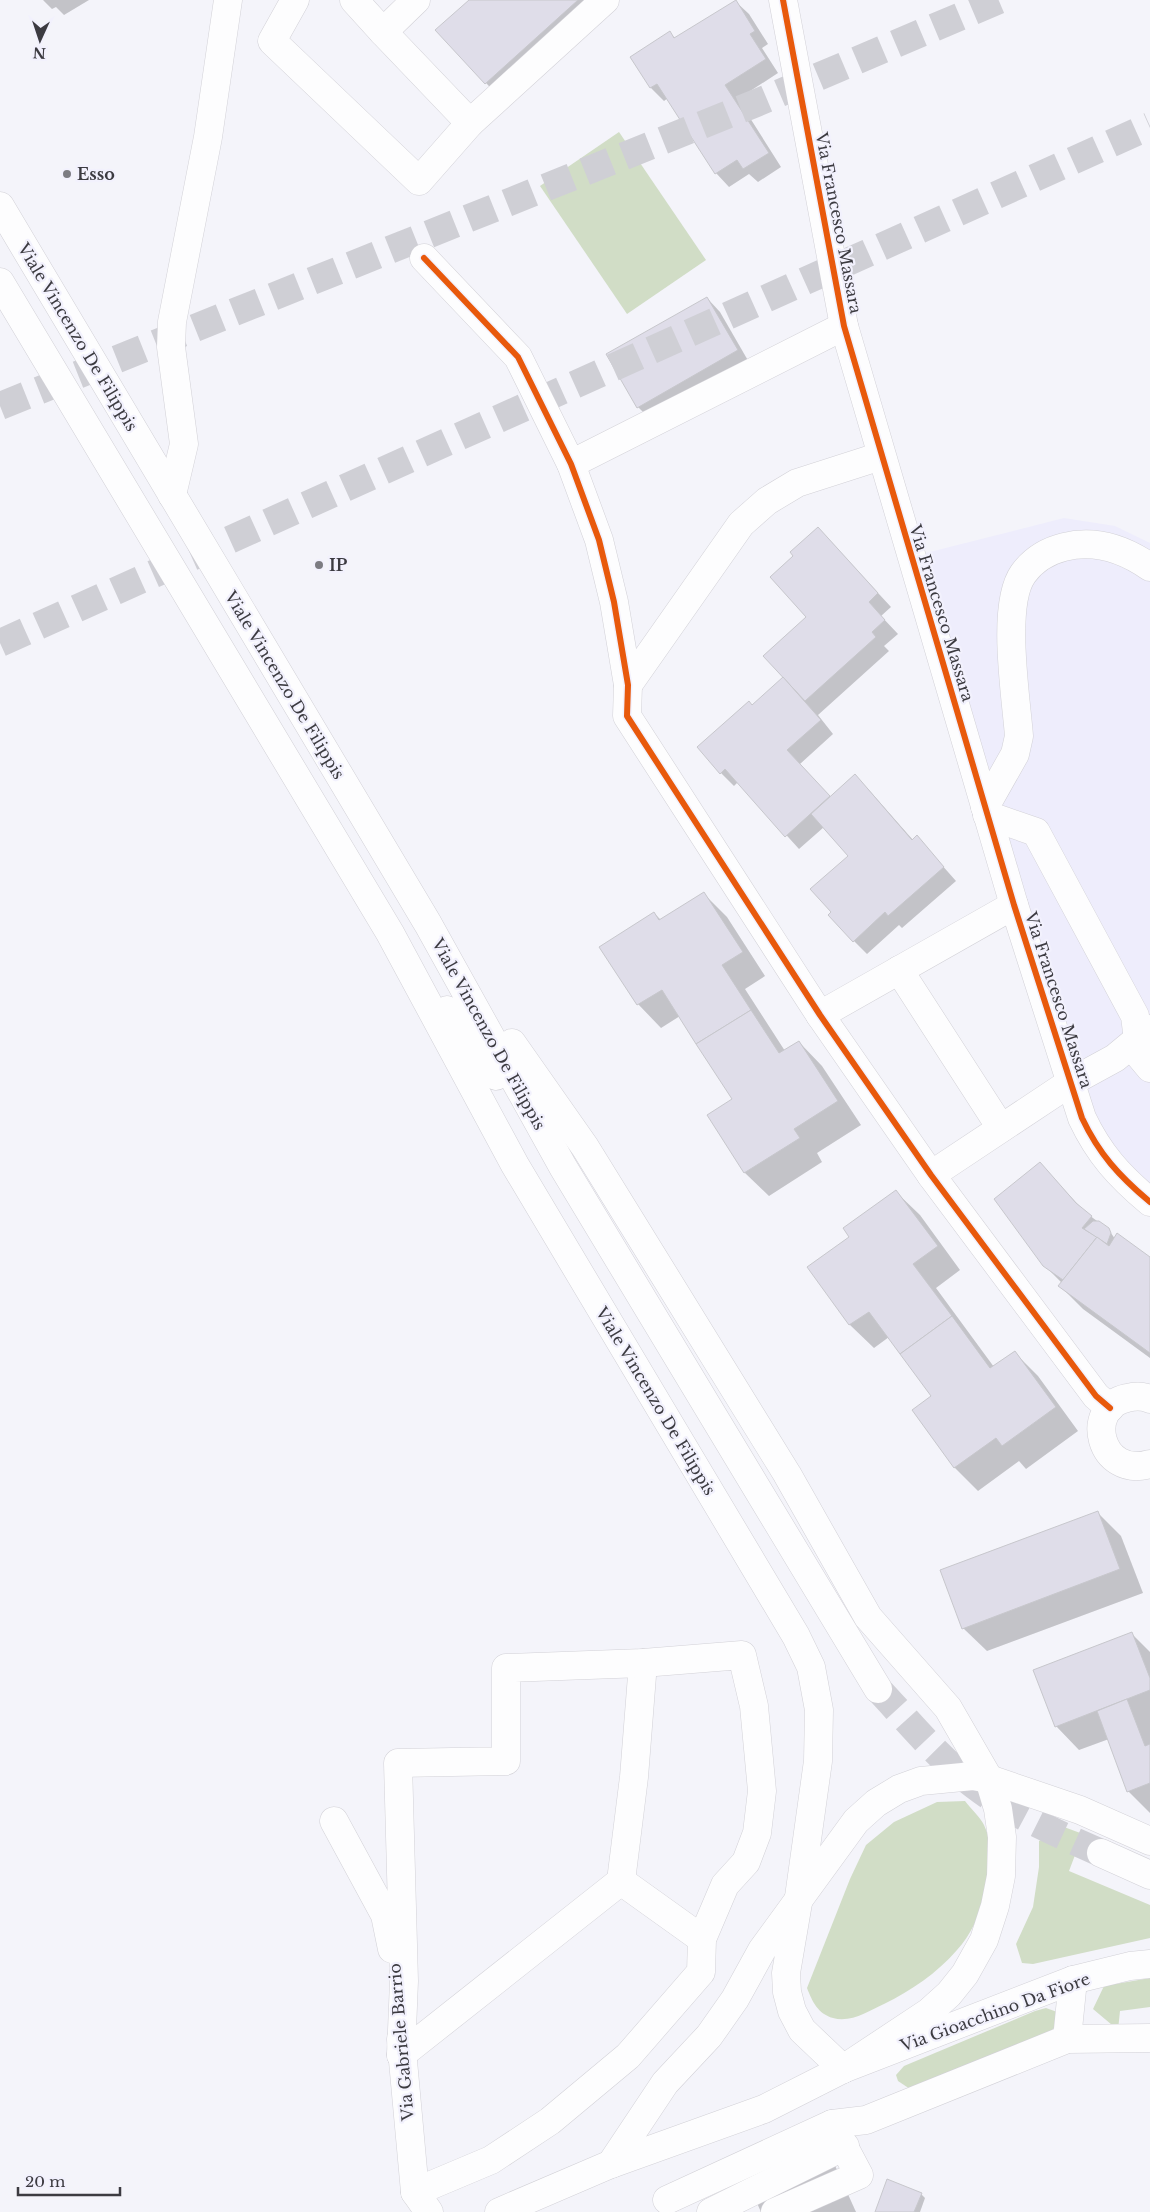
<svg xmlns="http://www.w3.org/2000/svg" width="1150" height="2212" font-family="'Libre Baskerville',serif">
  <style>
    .built { fill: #eeedfc }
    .green { fill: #d1ddc6 }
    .shadow { fill: #0003 }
    .building { fill: #dfdde9; stroke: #c7c7cc }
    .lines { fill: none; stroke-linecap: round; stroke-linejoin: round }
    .major-tunnel { stroke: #cfcfd5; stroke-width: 28; stroke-dasharray: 28 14; stroke-linecap: butt }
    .highway-tunnel { stroke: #cfcfd5; stroke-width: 28; stroke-dasharray: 28 14; stroke-linecap: butt }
    .minor-casing { stroke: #d2d1d7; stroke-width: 29 }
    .major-casing { stroke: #d2d1d7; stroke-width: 29 }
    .minor { stroke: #fdfdfe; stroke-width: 28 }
    .major { stroke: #fdfdfe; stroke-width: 28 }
    .cycleway-casing { stroke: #f2f1fd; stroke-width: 9 }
    .cycleway { stroke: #e8590c; stroke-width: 6 }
    .poi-dot { fill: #7c7c82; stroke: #f2f1fd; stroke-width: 2 }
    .labels { text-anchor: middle; stroke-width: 4.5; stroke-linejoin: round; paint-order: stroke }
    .poi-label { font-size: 16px; font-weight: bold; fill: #3c3b41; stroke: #f2f1fd; text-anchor: start }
    .street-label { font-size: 16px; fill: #3c3b41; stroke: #f2f1fd }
  </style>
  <rect width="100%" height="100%" fill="#f4f4fa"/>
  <polygon class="built" points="1064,518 1115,526 1150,543 1150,1208 1105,1167 906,558"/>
  <g class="green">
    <polygon points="619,132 706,260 627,314 540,186"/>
    <path d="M965,1801C971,1809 980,1817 984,1825C1001,1859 983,1923 957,1950C936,1974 912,1990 884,2004C869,2011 851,2023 833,2018C818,2014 812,2001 807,1988L850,1879L866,1845L894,1822L937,1802Z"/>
    <polygon points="1064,1827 1083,1834 1069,1871 1150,1905 1150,1938 1033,1964 1022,1963 1016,1944 1033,1907 1039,1867 1039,1841"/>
    <polygon points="1150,1978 1150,2007 1120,2011 1118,2030 1093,2009 1104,1986"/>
    <polygon points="1046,2008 1060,2013 1061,2021 1052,2030 931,2084 910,2089 898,2081 896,2075 904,2066 1035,2011"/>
  </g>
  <g class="shadow">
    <polygon points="43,0 89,0 64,15 56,7 52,9"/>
    <polygon points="471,0 614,0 503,101 437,31"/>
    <polygon points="735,1 749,14 768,44 762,48 778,73 738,99 781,167 758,182 749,174 729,187 716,173 668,98 664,101 651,88 631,58 670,33 676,39"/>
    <polygon points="707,298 720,312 750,364 651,420 638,407"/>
    <polygon points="831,542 891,607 881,616 898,634 884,646 889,651 818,715 833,734 800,764 831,798 868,789 913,840 917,837 956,881 902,928 899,925 867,954 854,941 833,912 849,856 824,827 799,849 738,782 734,786 721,773 752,706 785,677 808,617"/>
    <polygon points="703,893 727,917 765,976 745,989 785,1051 799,1042 822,1066 861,1125 817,1153 822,1162 769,1196 745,1173 708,1115 734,1099 680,1016 661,1028 638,1004 654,913 661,920"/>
    <polygon points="1040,1164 1085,1212 1109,1230 1115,1239 1150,1258 1150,1358 1083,1309 1060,1286 1062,1283 1044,1265"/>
    <polygon points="896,1192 920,1215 960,1270 936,1288 994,1367 1014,1352 1038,1376 1078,1431 1026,1469 1019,1461 978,1491 955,1468 913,1410 932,1396 889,1337 874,1348 850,1325 809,1267 851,1237"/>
    <polygon points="1098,1513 1121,1536 1143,1593 987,1651 963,1628"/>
    <polygon points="1131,1633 1150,1652 1150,1813 1128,1791 1109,1739 1079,1750 1056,1726"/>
    <polygon points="823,2139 856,2212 761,2212 742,2170"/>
    <polygon points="921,2194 925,2198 920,2212 876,2212"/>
  </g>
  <g class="building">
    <polygon points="469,0 578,0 485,84 435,30"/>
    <polygon points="736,0 755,31 750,34 766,59 725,85 769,153 743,169 737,160 715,174 657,84 650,88 630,57 670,31 674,38"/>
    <polygon points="707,297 738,350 637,408 606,354"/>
    <polygon points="818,527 878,593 869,602 885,620 872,632 876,637 805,701 763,656 806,617 770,577 793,556 790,552"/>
    <polygon points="783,677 821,720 787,750 830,796 785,837 725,769 720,774 697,747 749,701 752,705"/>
    <polygon points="855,774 912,840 917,835 944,867 888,916 885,912 853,942 828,915 831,912 810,889 848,856 811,814"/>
    <polygon points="704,892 743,952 722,965 751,1010 696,1044 662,990 637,1005 599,947 654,912 659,920"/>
    <polygon points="751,1010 779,1053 799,1041 838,1101 794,1129 800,1138 744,1173 707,1115 732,1099 696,1044"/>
    <polygon points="1040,1162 1076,1203 1092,1216 1082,1228 1097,1237 1063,1280 1043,1266 994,1199"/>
    <polygon points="896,1190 938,1246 913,1264 952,1316 900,1354 869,1312 849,1325 807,1267 849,1237 843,1228"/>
    <polygon points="1093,1221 1099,1221 1109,1228 1111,1233 1107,1244 1084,1229"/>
    <polygon points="1117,1233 1150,1257 1150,1353 1058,1286 1097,1237 1109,1246"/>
    <polygon points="952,1316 990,1368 1015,1351 1056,1407 1002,1446 996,1438 954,1468 912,1410 931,1396 900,1354"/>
    <polygon points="1098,1511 1120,1569 962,1629 940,1570"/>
    <polygon points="1132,1632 1150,1678 1150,1690 1055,1727 1033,1670"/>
    <polygon points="1127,1699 1145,1746 1150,1744 1150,1783 1127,1792 1097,1711"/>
    <polygon points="887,2179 922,2193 914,2212 875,2212"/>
  </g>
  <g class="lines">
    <path class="major-tunnel" d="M878,1689C911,1724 942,1763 982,1791C1018,1817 1061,1835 1101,1853"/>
    <g class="highway-tunnel">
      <polyline points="0,406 754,104 999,0"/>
      <polyline points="0,643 1150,126"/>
    </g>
    <defs>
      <g id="minor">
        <polyline points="295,0 272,41 419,181 470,123 605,0"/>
        <polyline points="354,0 383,32 416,0"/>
        <path d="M783,0L844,326L1014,905L1082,1118C1099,1154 1119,1176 1150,1202"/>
        <polyline points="383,32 470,123"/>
        <polyline points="424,258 518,357 571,464 599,540 614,602 628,685 627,716 820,1015 931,1175 1096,1396 1110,1408"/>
        <polyline points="571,464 844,326"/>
        <polyline points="172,495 184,444 171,347 172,322 208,137 228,0"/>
        <polyline points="628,685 741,524 767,501 797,483 881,456"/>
        <path d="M985,807L1015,754L1019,736C1016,697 1001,605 1023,574C1033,560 1048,551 1064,547C1095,539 1124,549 1150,567"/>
        <polyline points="987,815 1036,832 1135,1016 1140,1056 1150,1068"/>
        <polyline points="899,970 1001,1128"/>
        <polyline points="820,1015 1014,905"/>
        <polyline points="931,1175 1071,1082 1115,1058 1150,1029"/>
        <path d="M1150,1399C1143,1396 1135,1396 1127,1398C1083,1407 1099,1479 1150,1464"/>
        <polyline points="643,1663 634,1777 621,1881 702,1939"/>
        <polyline points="989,1779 1080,1810 1150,1841"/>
        <polyline points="334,1821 385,1915 392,1949"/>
        <polyline points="401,2039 415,2192 429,2212"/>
        <polyline points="1067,2039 1073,1980"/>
        <polyline points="401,2055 404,1981 398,1763 506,1761 506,1668 643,1663 742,1655 754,1706 762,1791 757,1833 746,1862 725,1885 702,1939 701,1972 628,2056 550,2121 491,2160 415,2192"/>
        <polyline points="401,2055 621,1881"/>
        <polyline points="667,2200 832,2124 866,2120 1067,2039 1150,2038"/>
        <polyline points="711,2212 845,2146"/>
        <polyline points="775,2212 859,2175 832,2124"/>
      </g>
      <g id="major">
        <polyline points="0,206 428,924 563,1167 878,1689"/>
        <polyline points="0,282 390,933 515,1165 796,1636 811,1667 819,1710 818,1761 799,1897 786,1973 787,1992 792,2011 802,2030 843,2069"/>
        <polyline points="447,1010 496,1076"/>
        <polyline points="512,1043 585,1147 787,1474 868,1617 948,1708 989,1779 998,1809 1002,1837 1001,1876 995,1906 984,1940 965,1974 949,1994 929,2012 843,2069"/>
        <polyline points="1101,1853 1150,1875"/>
        <polyline points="611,2164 665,2083 709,2036 735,1999 762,1950 856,1821 876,1803 899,1789 921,1781 973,1776 989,1779"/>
        <polyline points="499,2212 611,2164 764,2109 843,2069 1073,1980 1130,1966 1150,1964"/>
      </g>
    </defs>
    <use href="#minor" class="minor-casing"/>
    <use href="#major" class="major-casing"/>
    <use href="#minor" class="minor"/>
    <use href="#major" class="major"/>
    <defs>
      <g id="cycleway">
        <path d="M783,0L844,326L1014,905L1082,1118C1099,1154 1119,1176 1150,1202"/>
        <polyline points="424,258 518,357 571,464 599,540 614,602 628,685 627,716 820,1015 931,1175 1096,1396 1110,1408"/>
      </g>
    </defs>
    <use href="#cycleway" class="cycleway-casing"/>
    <use href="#cycleway" class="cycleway"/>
  </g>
  <g class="poi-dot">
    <circle cx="67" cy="174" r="5"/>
    <circle cx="319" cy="565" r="5"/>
  </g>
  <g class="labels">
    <g class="poi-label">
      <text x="77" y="180">Esso</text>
      <text x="329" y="571">IP</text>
    </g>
    <g class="street-label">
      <text transform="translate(839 223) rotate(79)" y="6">Via Francesco Massara</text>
      <text transform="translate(78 337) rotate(59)" y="6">Viale Vincenzo De Filippis</text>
      <text transform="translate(942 613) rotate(73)" y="6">Via Francesco Massara</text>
      <text transform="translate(285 685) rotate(59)" y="6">Viale Vincenzo De Filippis</text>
      <text transform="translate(1059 1000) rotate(72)" y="6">Via Francesco Massara</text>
      <text transform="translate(489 1034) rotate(61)" y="6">Viale Vincenzo De Filippis</text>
      <text transform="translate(656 1401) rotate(59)" y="6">Viale Vincenzo De Filippis</text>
      <text transform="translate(995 2012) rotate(-20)" y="6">Via Gioacchino Da Fiore</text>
      <text transform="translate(401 2042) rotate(-95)" y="6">Via Gabriele Barrio</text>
    </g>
  </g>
  <g transform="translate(40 40) rotate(183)" stroke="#f2f1fd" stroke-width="4" paint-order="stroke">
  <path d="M0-4L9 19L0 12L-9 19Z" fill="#3c3b41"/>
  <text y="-8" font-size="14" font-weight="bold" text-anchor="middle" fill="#3c3b41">N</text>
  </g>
  <path d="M18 2187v8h102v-8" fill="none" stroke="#3c3b41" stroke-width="2.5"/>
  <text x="25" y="2187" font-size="15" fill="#3c3b41" stroke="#f2f1fd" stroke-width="4" paint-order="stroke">20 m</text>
</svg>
